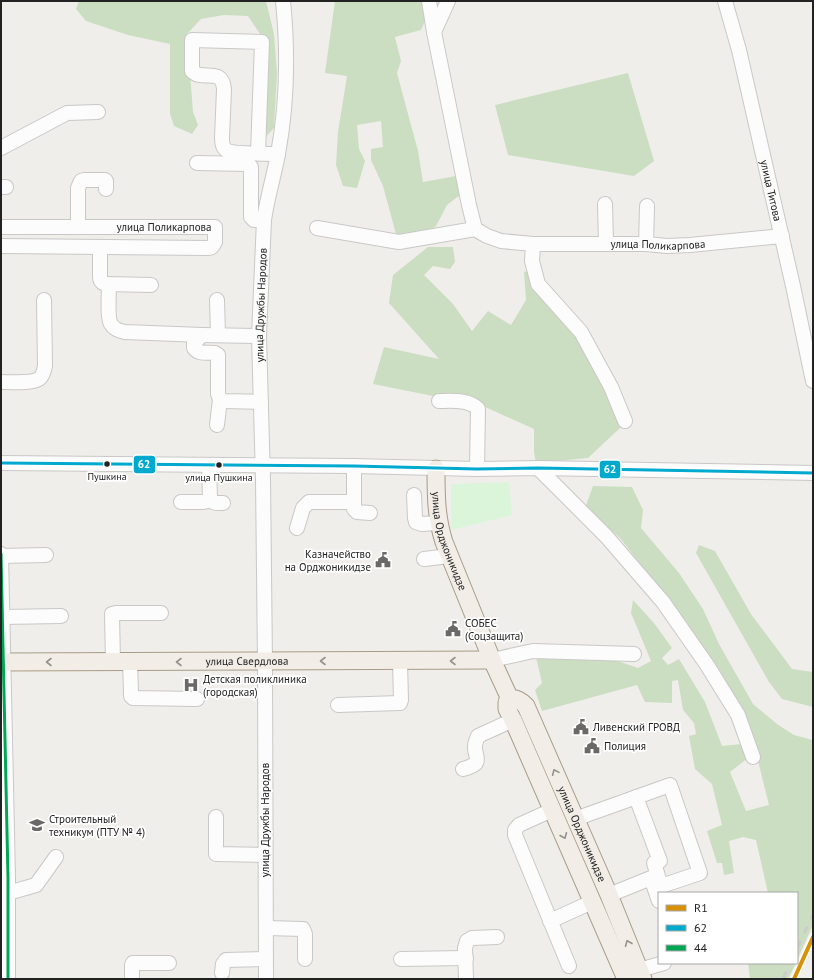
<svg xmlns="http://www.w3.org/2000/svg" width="814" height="980" font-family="'PT Sans',sans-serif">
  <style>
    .forest { fill: #cbdec1 }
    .park { fill: #daf5da }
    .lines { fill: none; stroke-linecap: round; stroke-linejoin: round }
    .minor-casing { stroke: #c9c8c7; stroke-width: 16 }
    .major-casing { stroke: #a79c86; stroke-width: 19 }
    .minor { stroke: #fdfcfc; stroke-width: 14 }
    .major { stroke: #f3ede7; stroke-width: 17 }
    .rail { stroke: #ccc; stroke-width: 3; stroke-dasharray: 8 8; stroke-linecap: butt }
    .bus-1-casing { stroke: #fff; stroke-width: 6 }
    .bus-2-casing { stroke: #fff; stroke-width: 6 }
    .bus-1 { stroke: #00a9ce; stroke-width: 3 }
    .bus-2 { stroke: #00a651; stroke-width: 3 }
    .rail-1-casing { stroke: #fff; stroke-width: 7 }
    .rail-1 { stroke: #d79205; stroke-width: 4 }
    .oneway { stroke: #95928e }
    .bus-dot { fill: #222; stroke: #fff; stroke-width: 1.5 }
    .labels { text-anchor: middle; stroke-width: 3.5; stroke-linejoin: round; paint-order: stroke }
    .bus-label { font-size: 10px; fill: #222; stroke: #fff }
    .street-label { font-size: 11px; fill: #222; stroke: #fff }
    .poi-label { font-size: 11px; fill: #222; stroke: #fff; text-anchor: start }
    .line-badge { stroke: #fff; stroke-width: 1.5 }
    .badge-label { font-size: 11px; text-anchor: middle; font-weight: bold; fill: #fff }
  </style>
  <rect width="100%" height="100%" fill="#f0eeeb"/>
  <g class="forest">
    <polygon points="79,1 266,1 274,34 277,73 274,128 263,140 262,37 248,16 224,15 201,19 185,36 189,61 193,112 198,125 192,134 174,126 170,114 170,44 128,35 86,21 76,9"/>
    <polygon points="335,1 424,1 426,19 421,30 395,37 401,61 397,73 418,151 423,182 456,176 460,195 447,205 436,226 424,234 409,236 396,234 383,186 371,160 371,149 383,147 381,121 357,125 359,149 365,161 357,188 343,186 336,165 338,132 347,76 325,73"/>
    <polygon points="628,73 654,161 634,176 508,155 495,105"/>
    <polygon points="428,247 453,247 455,262 450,269 433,266 424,275 453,304 472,331 488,311 511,325 526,300 524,272 531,270 578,337 608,392 621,427 588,458 536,463 534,452 534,429 483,406 373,384 384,347 439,359 389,303 393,275"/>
    <polygon points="593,486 632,487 643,510 641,528 679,573 703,609 719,644 753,704 777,724 794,735 813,740 813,925 797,960 797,893 768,893 756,840 743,837 729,841 734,873 724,875 722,863 717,863 707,831 722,825 712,784 695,769 689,736 696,734 694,723 683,710 678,680 672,681 672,703 645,702 637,685 542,711 535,690 542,683 536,657 612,659 638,668 651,661 631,613 633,600 654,623 672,648 662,658 668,665 679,659 705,702 722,746 742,744 748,758 730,772 746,811 769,805 757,757 679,613 620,538 585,508"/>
    <polygon points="699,545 715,551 751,614 792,669 813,672 813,707 782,699 769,682 696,553"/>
    <polygon points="748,963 796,963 788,979 750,979"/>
  </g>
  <polygon class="park" points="509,482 512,515 451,530 451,484"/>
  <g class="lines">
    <defs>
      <g id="minor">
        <polyline points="429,1 434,32 469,205 475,229 487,236 501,241 533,244 532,261 538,284 581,332 611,387 625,421"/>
        <path id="s1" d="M725,1L739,50L793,286L813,381"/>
        <polyline points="434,32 448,1"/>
        <polyline points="1,148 67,113 98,112"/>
        <path d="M258,153L262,42L192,40V71C202,82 222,66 224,89L222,138C222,142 222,147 226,150C233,155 268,153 278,154"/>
        <polyline points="197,163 248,164 251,167 251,217 254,220 264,220"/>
        <polyline points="1,187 6,187"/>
        <polyline points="605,204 606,244"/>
        <path id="s2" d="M1,227H215V242L212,247L209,248L1,246"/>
        <polyline points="78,227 78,188 81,181 84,180 105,180 106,181 106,189"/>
        <polyline points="317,228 399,242 475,229"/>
        <path id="s3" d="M533,244H646L667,246L690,245L782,236"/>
        <polyline points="646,244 647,206"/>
        <path d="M100,247V276C100,281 102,283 106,284L151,285"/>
        <path d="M109,284C109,293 107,318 111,324C114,329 119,331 125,332L202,335L259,336"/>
        <polyline points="217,300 218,335"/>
        <path d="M202,335L194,343V348C199,355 208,352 215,353L218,355V394L220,399L224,401L261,402"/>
        <path d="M1,382C10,382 34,384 40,378C43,375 44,371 45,366L44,300"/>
        <path d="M439,401C451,401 469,399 478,409L477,469"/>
        <polyline points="217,425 220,399"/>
        <polyline points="1,463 354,466 477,469 538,468 813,473"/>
        <path d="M209,465L210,498C212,504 217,503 223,503"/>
        <polyline points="354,466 354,509 357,512 370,513"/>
        <polyline points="538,468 606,536 663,602 707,665 738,715 753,757"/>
        <polyline points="414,495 415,518 416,522 422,524 438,523"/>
        <polyline points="181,502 203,502 207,501 210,498"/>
        <polyline points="297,528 303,508 309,502 354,502"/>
        <polyline points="1,554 8,878 8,979"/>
        <polyline points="1,556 46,555"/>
        <polyline points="424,559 449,556"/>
        <polyline points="2,617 61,616"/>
        <polyline points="492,660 533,651 634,654"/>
        <polyline points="113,662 112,614 116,613 161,613"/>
        <polyline points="130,662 131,692 131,696 133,698 197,699"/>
        <polyline points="338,705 400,703 401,700 400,661"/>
        <path d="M463,769C467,768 473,766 476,763C479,758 474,752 475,746C475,743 477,739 478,736L513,720"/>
        <polyline points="636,797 660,861 654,863 661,886"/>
        <polyline points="552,810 519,825 515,830 515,835 569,966"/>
        <polyline points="216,817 216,854 265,855"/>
        <polyline points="575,819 670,785 700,873 655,888"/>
        <polyline points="1,893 8,893 36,885 56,857"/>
        <polyline points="609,895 651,878 659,901"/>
        <polyline points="550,921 592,902"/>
        <polyline points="266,928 303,929 305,934 305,959"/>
        <polyline points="401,959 466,958"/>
        <polyline points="639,970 664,963"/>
        <polyline points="222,973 223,964 226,960 266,959"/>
        <polyline points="132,979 132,965 133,963 169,963"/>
        <path id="s4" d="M266,979L265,662L263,480L259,336L264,220C267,198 274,176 278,154C287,105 288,51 283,1"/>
        <polyline points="466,979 465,948 467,941 472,938 497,937"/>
      </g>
      <g id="major">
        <path id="s5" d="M436,469C436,495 436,517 444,542L492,660L510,699"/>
        <path id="s6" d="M1,662L492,660"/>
        <path id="s7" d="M510,699C517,698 521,701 526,706L609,895L643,979"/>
        <polyline points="510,699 507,702 507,709 513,720 626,979"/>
      </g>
    </defs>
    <use href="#minor" class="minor-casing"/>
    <use href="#major" class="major-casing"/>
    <use href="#minor" class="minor"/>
    <use href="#major" class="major"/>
    <g class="rail">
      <polyline points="797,948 813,915"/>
      <polyline points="783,979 790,963"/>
    </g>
    <defs>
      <polyline id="bus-1" points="1,463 354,466 477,469 538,468 813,473"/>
      <polyline id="bus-2" points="1,554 8,878 8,979"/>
    </defs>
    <use href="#bus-1" class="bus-1-casing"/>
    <use href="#bus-2" class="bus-2-casing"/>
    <use href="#bus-1" class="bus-1"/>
    <use href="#bus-2" class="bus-2"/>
    <defs>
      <polyline id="rail-1" points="794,979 813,937"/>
    </defs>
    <use href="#rail-1" class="rail-1-casing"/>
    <use href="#rail-1" class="rail-1"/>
  </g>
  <defs><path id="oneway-chevron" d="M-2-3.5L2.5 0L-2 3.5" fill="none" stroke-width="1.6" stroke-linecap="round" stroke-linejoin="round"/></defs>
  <g class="oneway">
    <use href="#oneway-chevron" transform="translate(323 661) rotate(180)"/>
    <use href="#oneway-chevron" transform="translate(453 661) rotate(180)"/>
    <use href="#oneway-chevron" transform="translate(49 662) rotate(180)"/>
    <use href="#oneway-chevron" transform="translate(179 662) rotate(180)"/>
    <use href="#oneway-chevron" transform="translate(555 772) rotate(-114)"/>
    <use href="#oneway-chevron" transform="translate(564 836) rotate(67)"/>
    <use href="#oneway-chevron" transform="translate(628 943) rotate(-112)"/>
  </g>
  <defs>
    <symbol id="civic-bare" viewBox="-9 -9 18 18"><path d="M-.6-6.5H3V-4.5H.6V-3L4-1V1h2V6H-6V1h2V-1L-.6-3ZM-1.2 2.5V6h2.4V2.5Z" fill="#6a6968" stroke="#fff" stroke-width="2.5" paint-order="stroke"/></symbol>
    <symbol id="hospital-bare" viewBox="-9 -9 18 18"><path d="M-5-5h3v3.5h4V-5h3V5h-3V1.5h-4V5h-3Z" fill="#6a6968" stroke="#fff" stroke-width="2.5" paint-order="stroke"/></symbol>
    <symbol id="university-bare" viewBox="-9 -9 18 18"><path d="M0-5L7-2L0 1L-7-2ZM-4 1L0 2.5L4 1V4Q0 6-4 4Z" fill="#6a6968" stroke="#fff" stroke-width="2.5" paint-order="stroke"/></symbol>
  </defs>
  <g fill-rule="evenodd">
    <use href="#civic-bare" x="372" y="549" width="22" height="22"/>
    <use href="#civic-bare" x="442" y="618" width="22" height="22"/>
    <use href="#hospital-bare" x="180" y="674" width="22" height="22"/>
    <use href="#civic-bare" x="570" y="716" width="22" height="22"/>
    <use href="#civic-bare" x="581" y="735" width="22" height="22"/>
    <use href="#university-bare" x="26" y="814" width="22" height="22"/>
  </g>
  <g class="bus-dot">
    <circle cx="107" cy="464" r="3.5"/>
    <circle cx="219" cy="465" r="3.5"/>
  </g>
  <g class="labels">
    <g class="bus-label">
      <text x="107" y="480">Пушкина</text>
      <text x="219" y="481">улица Пушкина</text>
    </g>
    <g class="street-label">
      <text dy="4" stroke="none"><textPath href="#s1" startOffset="195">улица Титова</textPath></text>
      <text dy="4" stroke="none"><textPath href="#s2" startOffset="163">улица Поликарпова</textPath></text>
      <text dy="4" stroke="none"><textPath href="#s3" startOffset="125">улица Поликарпова</textPath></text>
      <text dy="4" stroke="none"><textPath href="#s4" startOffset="674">улица Дружбы Народов</textPath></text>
      <text dy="4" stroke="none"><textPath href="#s5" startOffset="74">улица Орджоникидзе</textPath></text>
      <text dy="4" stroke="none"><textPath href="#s6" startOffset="246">улица Свердлова</textPath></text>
      <text transform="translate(265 820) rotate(-90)" y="4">улица Дружбы Народов</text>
      <text dy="4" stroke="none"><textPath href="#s7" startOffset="158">улица Орджоникидзе</textPath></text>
    </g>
    <g class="poi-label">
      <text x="371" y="558" text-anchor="end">Казначейство<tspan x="371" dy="13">на Орджоникидзе</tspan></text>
      <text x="465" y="627">СОБЕС<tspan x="465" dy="13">(Соцзащита)</tspan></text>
      <text x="203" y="683">Детская поликлиника<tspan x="203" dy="13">(городская)</tspan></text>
      <text x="593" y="731">Ливенский ГРОВД</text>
      <text x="604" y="750">Полиция</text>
      <text x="49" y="823">Строительный<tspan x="49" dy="13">техникум (ПТУ № 4)</tspan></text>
    </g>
  </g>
  <g class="line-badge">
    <rect x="133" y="455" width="23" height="19" rx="4" fill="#00a9ce"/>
    <rect x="599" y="460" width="22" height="19" rx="4" fill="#00a9ce"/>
  </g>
  <g class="badge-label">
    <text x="144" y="468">62</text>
    <text x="610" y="473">62</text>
  </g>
  <rect width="814" height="980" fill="none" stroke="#222222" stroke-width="4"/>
  <rect x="658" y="892" width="140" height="72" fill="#ffffff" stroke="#a7a7a7"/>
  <rect x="666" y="905" width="20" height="6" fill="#d79205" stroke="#a7a7a7"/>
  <text x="694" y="912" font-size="12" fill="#222222">R1</text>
  <rect x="666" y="925" width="20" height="6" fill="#00a9ce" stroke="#a7a7a7"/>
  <text x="694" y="932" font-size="12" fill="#222222">62</text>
  <rect x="666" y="945" width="20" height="6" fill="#00a651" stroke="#a7a7a7"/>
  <text x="694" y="952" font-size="12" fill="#222222">44</text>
</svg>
